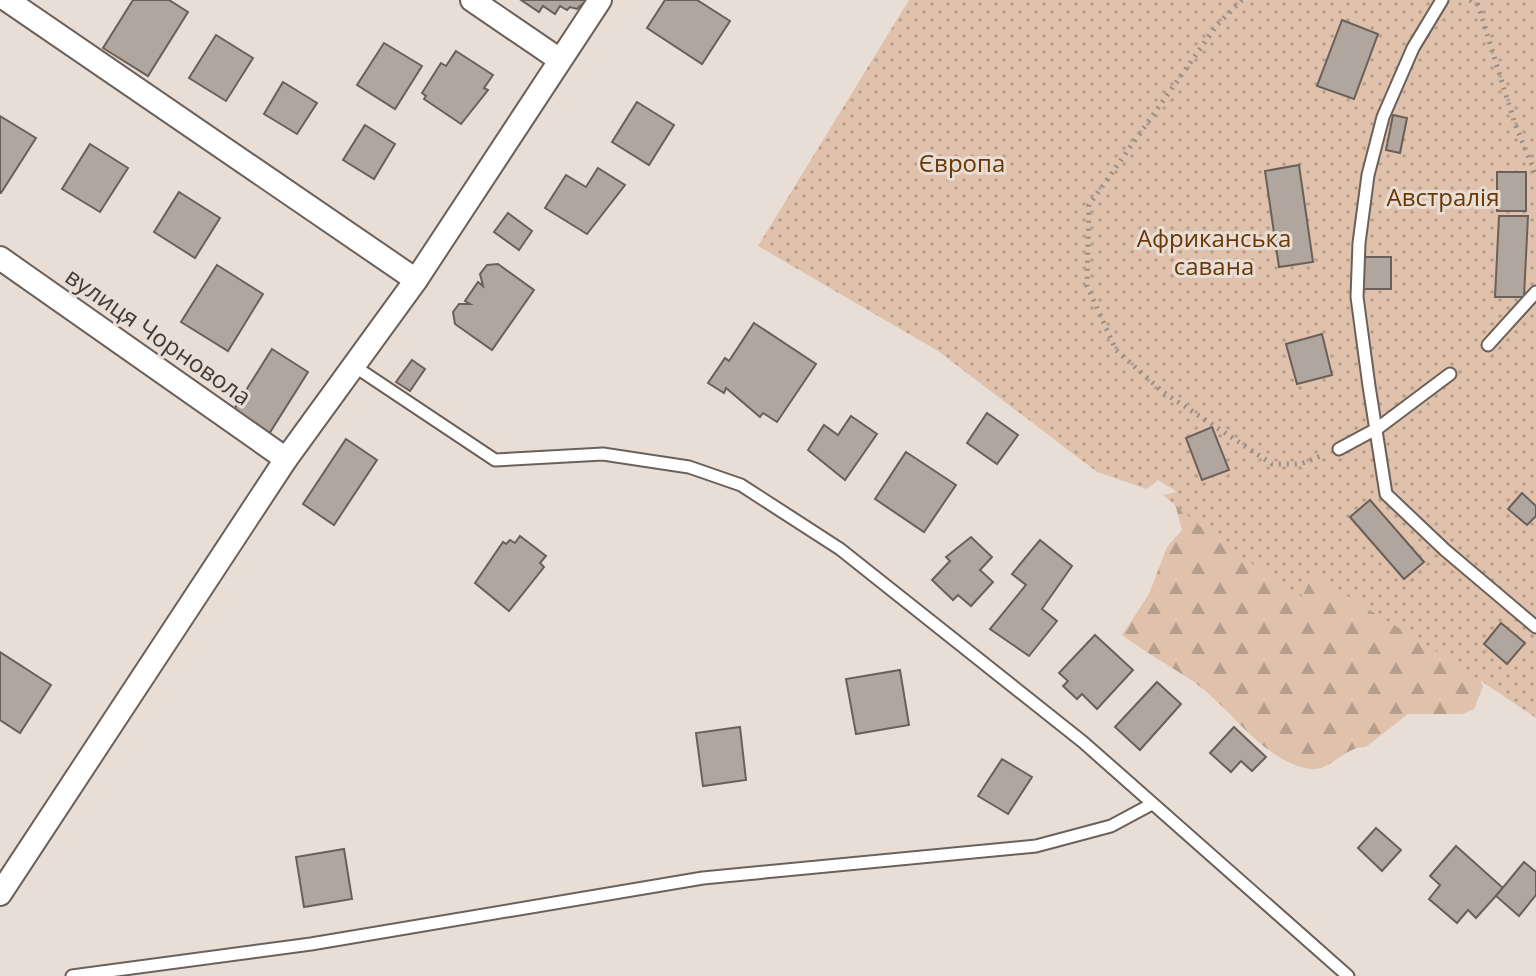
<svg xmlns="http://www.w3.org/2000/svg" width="1536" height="976" font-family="'Open Sans',sans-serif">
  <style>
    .forest { fill: url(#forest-firs) }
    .park { fill: url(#park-dots) }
    .building { fill: #b0a69e; stroke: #6a6059; stroke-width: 2 }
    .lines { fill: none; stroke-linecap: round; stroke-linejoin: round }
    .lane-casing { stroke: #6b615a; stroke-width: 15 }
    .street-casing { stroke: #6b615a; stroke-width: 26 }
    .path { stroke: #978f8a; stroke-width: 5; stroke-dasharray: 2 6; stroke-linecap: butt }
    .lane { stroke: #fff; stroke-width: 11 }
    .street { stroke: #fff; stroke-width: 22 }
    .labels { text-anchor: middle; stroke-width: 6; stroke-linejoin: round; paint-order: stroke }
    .park-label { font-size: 24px; fill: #6a3705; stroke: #e9ded6 }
    .street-label { font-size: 24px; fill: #3f3b38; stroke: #e9ded6 }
  </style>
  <defs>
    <pattern id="forest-firs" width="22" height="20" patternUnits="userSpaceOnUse" patternTransform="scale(2)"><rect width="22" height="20" fill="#e0c1ab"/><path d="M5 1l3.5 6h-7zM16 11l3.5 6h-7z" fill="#b79e8c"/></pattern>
    <pattern id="park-dots" width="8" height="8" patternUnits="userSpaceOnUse" patternTransform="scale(2)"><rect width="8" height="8" fill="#e0c1ab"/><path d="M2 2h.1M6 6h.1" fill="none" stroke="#b79e8c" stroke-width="1.8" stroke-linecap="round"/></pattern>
  </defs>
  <rect width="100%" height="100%" fill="#e9ded6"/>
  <path class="forest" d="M1182,489L1474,663L1483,687L1474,709L1462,714H1408L1366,747C1344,746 1332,771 1311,769C1264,763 1231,708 1194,682C1170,666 1145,652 1122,635L1149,594L1167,547L1182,530L1173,496Z"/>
  <polygon class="park" points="909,0 1536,0 1536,718 1444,656 1313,575 1302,597 1219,542 1163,495 1177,492 1158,480 1147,489 1097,472 938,351 758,246"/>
  <g class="building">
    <polygon points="133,0 169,0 188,12 148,76 103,48"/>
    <polygon points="521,0 587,0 577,9 570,7 567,10 560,6 555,14 543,6 539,12"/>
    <polygon points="665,0 697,0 730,21 702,64 647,28"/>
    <polygon points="1342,20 1378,34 1354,99 1317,86"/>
    <polygon points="216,35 253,58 226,101 189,78"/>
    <polygon points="384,43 422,66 395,109 357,85"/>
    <polygon points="456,51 493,75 484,88 488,90 461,124 424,99 426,96 422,93 441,63 446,66"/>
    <polygon points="283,82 317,103 297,134 264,114"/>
    <polygon points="637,102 674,125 649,165 612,142"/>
    <polygon points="1393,115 1407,118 1400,153 1386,150"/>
    <polygon points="0,116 36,138 1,193 0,193"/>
    <polygon points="365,125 395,144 374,179 343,160"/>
    <polygon points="90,144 128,168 100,212 62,189"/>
    <polygon points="1299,165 1313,262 1279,267 1265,171"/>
    <polygon points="598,168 625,185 587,234 545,208 566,175 586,187"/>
    <rect x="1497" y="172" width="29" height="39"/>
    <polygon points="179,192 220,218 195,258 154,232"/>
    <polygon points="508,213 532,231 519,250 494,232"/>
    <polygon points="1499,216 1528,216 1524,297 1495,297"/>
    <rect x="1362" y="257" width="29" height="32"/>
    <polygon points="498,264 534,290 492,350 455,324 453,312 459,304 470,304 465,301 478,282 483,286 480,274 487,265"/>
    <polygon points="217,265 263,294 228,351 181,322"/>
    <polygon points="754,323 816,364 777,422 763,413 760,417 726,388 724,393 708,383 725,358 729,361"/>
    <polygon points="1322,334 1332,375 1297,384 1286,344"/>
    <polygon points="272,349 308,372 269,434 233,411"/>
    <polygon points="412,360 425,369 410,391 396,382"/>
    <polygon points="987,413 1018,435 997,464 967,443"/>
    <polygon points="851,416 877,434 845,480 808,450 824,425 838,435"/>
    <polygon points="1212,427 1229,470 1202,480 1186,438"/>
    <polygon points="346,439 377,460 334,525 303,504"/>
    <polygon points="906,452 956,485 924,532 875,499"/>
    <polygon points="1522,493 1536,506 1536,516 1527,525 1508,509"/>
    <polygon points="1370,500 1424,562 1404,579 1350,517"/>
    <polygon points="520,536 546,556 540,563 544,567 509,611 475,583 503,542 506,544 510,540 515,543"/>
    <polygon points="971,537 992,557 980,570 993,582 971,606 958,595 953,600 932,580 950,561 946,557"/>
    <polygon points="1040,540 1072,566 1042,609 1057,621 1029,656 990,629 1026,585 1012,574"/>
    <polygon points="1501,623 1525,643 1507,664 1484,644"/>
    <polygon points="1095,635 1133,670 1097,709 1082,694 1077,699 1063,686 1068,681 1059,673"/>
    <polygon points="0,652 51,685 20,733 0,720"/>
    <polygon points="900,670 909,725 856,734 846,679"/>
    <polygon points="1157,682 1181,704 1140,750 1115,727"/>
    <polygon points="740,727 746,780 703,786 696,733"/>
    <polygon points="1234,727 1266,757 1252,771 1241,761 1231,772 1210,753"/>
    <polygon points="1002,759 1032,777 1008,814 978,796"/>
    <polygon points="1376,828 1401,850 1382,871 1358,848"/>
    <polygon points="1456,846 1503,888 1476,918 1468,910 1457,923 1429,899 1440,885 1430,876"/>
    <polygon points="344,849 352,899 304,907 296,857"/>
    <polygon points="1524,862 1536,872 1536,895 1519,916 1496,896"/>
  </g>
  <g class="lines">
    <defs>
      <g id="lane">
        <polyline points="1442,0 1413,48 1383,117 1368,175 1359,243 1357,297 1369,386 1386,494 1445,550 1536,627"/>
        <polyline points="1488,345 1536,292"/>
        <polyline points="354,366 495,460 603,454 689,467 741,485 840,549 1083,742 1348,976"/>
        <polyline points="1339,449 1378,428 1450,374"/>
        <polyline points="72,976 311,944 703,878 1036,846 1111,826 1152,804"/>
      </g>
      <g id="street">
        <polyline points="7,0 416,280"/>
        <polyline points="472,0 560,60"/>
        <polyline points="0,258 286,459"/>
        <polyline points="0,894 286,459 416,280 600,0"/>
      </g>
    </defs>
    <use href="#lane" class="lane-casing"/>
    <use href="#street" class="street-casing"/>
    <g class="path">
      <polyline points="1242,0 1217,25 1089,205 1087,286 1116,350 1163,392 1272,464 1301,464 1323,455"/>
      <polyline points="1470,0 1478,5 1515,124 1536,175"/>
    </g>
    <use href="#lane" class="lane"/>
    <use href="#street" class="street"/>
  </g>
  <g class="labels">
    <g class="park-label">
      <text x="962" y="172">Європа</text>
      <text x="1443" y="206">Австралія</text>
      <text x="1214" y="247">Африканська<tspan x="1214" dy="28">савана</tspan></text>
    </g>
    <g class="street-label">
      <text transform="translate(158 337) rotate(35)" y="8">вулиця Чорновола</text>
    </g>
  </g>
</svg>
